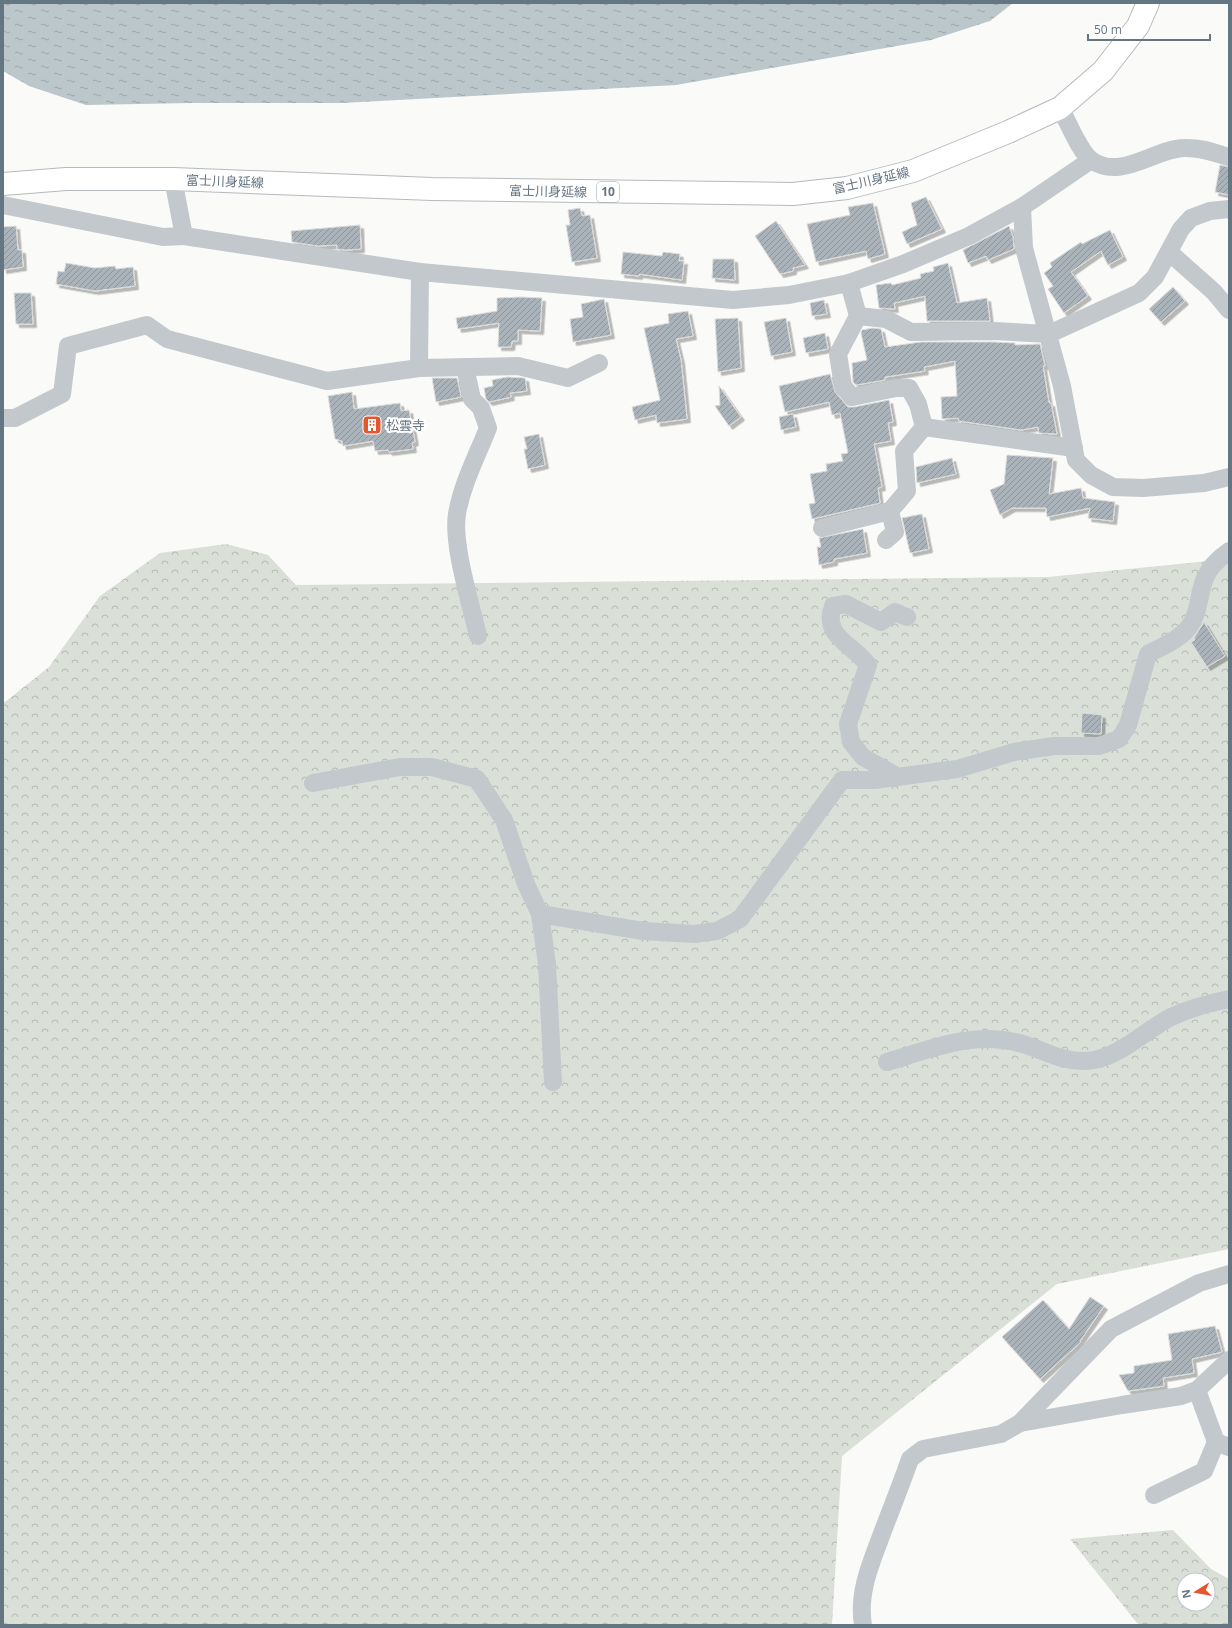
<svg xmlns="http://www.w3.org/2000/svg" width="1232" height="1628" font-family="'Open Sans','Noto Sans JP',sans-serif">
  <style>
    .forest { fill: url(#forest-crowns); fill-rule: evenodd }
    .water { fill: url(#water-ripples) }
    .building { fill: url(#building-hatch); stroke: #dcdcda; filter: url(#shadow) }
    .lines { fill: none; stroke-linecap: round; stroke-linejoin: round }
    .major-casing { stroke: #b5babe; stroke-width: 24 }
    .minor { stroke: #c3c8cc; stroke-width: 18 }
    .major { stroke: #fff; stroke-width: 22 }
    .labels { text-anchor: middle; stroke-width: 4; stroke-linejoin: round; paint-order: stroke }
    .shield { fill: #fff; stroke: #939fa8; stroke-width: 1 }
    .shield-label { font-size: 12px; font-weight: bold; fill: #657683 }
    .street-label { font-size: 13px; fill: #657683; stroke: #fff }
    .poi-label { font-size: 13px; fill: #657683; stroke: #fff; text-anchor: start }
  </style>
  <defs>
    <pattern id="forest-crowns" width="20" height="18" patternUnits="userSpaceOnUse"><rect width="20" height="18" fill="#dadfd7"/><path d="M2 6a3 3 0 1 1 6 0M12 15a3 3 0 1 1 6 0" fill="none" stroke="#b4b9b4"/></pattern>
    <pattern id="water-ripples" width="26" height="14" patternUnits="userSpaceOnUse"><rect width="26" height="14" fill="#bbc7cb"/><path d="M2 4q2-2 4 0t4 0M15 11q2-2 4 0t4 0" fill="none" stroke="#9ca6aa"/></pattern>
    <pattern id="building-hatch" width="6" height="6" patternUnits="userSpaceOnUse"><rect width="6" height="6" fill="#aab3b9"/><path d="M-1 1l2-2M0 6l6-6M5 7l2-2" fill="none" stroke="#8e969c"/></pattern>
    <filter id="shadow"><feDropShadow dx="3.5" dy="3.5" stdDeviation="0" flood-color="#0004"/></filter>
  </defs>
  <rect width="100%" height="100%" fill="#fafaf8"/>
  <g class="forest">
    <polygon points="226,544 268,555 296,585 1048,577 1229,559 1229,1249 1057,1284 842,1456 832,1625 3,1625 3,701 5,702 49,667 100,596 160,553"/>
    <path d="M1173,1530L1211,1569L1229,1579V1625H1140L1137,1623L1070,1539ZM1184,1580H1208V1604H1184Z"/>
  </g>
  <polygon class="water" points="3,3 1013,3 990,21 931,40 676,85 342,103 191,103 86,105 29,86 3,71"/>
  <g class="building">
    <polygon points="1220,165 1229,167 1229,195 1215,192"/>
    <polygon points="926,197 942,229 907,244 902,232 917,225 911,203"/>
    <polygon points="873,203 885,254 868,259 866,251 816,262 807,224 850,215 848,207"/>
    <polygon points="580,208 582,216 590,215 597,258 572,262 566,225 570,225 568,210"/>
    <polygon points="776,221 805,265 793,268 793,271 780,274 755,236"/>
    <polygon points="360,225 361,249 346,250 337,249 337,245 318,246 292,242 291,231"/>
    <polygon points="16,226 18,250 22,250 23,267 3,270 3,227"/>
    <polygon points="1009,226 1013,237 1014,249 988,260 986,256 968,263 963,250"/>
    <polygon points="1110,230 1123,257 1108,265 1101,251 1071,272 1088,296 1064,313 1048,289 1053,286 1044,273 1052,267 1050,263 1081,242 1082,244"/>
    <polygon points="623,252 662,256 663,252 680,254 679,261 684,261 682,280 639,274 639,276 621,274"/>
    <polygon points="713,259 734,259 735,280 712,278"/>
    <polygon points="66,263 95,268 115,266 116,269 133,267 135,286 95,291 56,284 58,271 64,272"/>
    <polygon points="948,263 957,303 987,298 990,321 927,321 925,296 894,303 895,309 879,308 876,285 891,283 892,285 921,278 920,274 934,271 933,267"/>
    <polygon points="1173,287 1185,301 1161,322 1149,309"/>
    <polygon points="14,293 31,293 33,324 16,324"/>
    <polygon points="521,297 542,298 540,331 518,330 518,341 512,341 511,347 498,347 499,323 458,329 456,318 497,311 497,298"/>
    <polygon points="604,299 611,335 573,342 570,319 583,317 581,304"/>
    <polygon points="824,300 827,314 812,316 810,303"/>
    <polygon points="688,311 693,336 676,339 681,360 687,419 657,423 656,415 635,420 632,407 660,400 644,328 669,323 668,314"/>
    <polygon points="738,318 741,368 718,372 715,319"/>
    <polygon points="786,318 792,352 771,356 764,322"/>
    <polygon points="873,328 881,329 885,347 921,342 993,342 1015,343 1015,345 1040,344 1045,366 1043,366 1049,403 1051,403 1057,434 1039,433 1038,427 1021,430 959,421 958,418 942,419 941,397 957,396 955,361 924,367 925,371 885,377 885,380 856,385 853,382 852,363 867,360 861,333 862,330"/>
    <polygon points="825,333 828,349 806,353 803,338"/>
    <polygon points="830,374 835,392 848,407 854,407 889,400 893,422 888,423 891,441 874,444 882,487 878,488 880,503 812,519 809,504 815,503 810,474 827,471 826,464 843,461 841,454 848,453 840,413 832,415 829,402 785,412 779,386"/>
    <polygon points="507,377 525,378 527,391 510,393 511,397 489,402 486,399 484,388 493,386 492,380"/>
    <polygon points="432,378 457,378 461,397 436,402"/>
    <polygon points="719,386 741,417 729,426 715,406 720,405"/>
    <polygon points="352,392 354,409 400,403 401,411 409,410 415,442 412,443 413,449 389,452 388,450 375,451 373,441 343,446 342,441 335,439 328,396"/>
    <polygon points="793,414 796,427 781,430 779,417"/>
    <polygon points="539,434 545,465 528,469 524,449 527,449 524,437"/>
    <polygon points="1007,455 1053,458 1049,494 1081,488 1083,498 1115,502 1113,521 1088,518 1090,508 1047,517 1046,508 1012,508 1000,515 990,490 1004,484"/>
    <polygon points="952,458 956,474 917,483 916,467"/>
    <polygon points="922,514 929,549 910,553 902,518"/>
    <polygon points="863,529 867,553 834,559 834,562 819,565 817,547 821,547 819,538"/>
    <polygon points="1204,622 1225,656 1207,667 1191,642 1195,640 1194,638"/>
    <polygon points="1082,713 1102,715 1101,734 1081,733"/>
    <polygon points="1090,1297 1104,1306 1080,1341 1081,1342 1040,1379 1002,1337 1043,1300 1069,1329"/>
    <polygon points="1215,1326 1222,1352 1192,1359 1194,1373 1163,1378 1164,1386 1128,1391 1119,1375 1134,1373 1134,1366 1172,1360 1168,1334"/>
  </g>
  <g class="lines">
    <defs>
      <polyline id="major" points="3,184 66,179 173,179 432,189 793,194 847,188 913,171 1008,132 1060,108 1103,71 1138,26 1148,3"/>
    </defs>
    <use href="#major" class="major-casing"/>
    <g class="minor">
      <path d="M1060,108C1068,121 1079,151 1091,160C1121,181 1154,149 1184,148C1200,147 1215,153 1229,157"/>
      <polyline points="173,179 184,236 420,272 733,300 789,295 849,283 903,264 969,236 1022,207 1091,160"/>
      <polyline points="3,205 163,237 184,236"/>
      <polyline points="1022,207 1024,248 1062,386 1076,460 1091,475 1113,487 1143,488 1204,483 1229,477"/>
      <polyline points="1169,252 1214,292 1229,310"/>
      <polyline points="849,283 858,316 838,354 843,386 852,397 896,388 909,388 918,404 924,427 904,451 907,491 890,511 895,532 886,540"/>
      <polyline points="858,316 886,319 911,332 994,331 1049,334 1139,293 1155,277 1181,229 1191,218 1210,211 1229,209"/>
      <path d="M465,367L472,399L481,408L488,428C477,456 462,484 457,514C452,545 471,604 478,636"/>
      <polyline points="419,368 518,366 568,378 599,363"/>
      <polyline points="3,418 15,418 62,394 68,346 147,325 167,339 327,381 419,368 420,272"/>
      <polyline points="924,427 1074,448"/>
      <polyline points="822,528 890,511"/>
      <path d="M898,777L863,757L851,742L848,724L868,665C853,644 822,637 833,606L846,604L881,622L895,612L907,617"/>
      <polyline points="313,783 400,767 432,767 477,779 504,820 526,884 540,914 547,964 553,1082"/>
      <path d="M540,914L643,931L694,934L717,931L740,919L842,780H874L957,769L1014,752L1054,746H1099L1119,739L1128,725L1148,654C1161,647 1179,640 1189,627C1200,612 1198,595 1205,578C1210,566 1219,558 1229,551"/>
      <path d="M887,1062C931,1049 973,1031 1019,1043C1042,1049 1061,1062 1086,1061C1118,1059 1144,1031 1171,1017C1188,1009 1210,1003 1229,999"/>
      <polyline points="1197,1390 1216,1442 1229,1447"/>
      <polyline points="1020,1423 1122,1405 1181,1396 1197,1390 1229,1360"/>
      <polyline points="1154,1495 1204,1471 1216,1442"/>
      <path d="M863,1625C857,1591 873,1559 884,1528C893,1505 902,1482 910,1459L923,1449L1001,1434L1020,1423L1111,1329L1199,1283L1229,1274"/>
    </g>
    <use href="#major" class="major"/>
  </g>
  <defs>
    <symbol id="building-square" viewBox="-11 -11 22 22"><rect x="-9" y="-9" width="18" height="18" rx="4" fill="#e4572e" stroke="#fff"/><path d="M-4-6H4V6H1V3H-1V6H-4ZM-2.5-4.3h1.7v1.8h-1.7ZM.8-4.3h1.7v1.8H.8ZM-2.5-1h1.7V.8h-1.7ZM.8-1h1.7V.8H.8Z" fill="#fff"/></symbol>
  </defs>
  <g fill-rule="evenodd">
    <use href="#building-square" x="361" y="414" width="22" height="22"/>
  </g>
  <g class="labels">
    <rect class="shield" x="597" y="182" width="22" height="20" rx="3"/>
    <g class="shield-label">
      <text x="608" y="196">10</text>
    </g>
    <g class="street-label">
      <text transform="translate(871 180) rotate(-13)" y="5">富士川身延線</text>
      <text transform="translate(225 181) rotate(2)" y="5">富士川身延線</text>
      <text transform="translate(548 191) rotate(1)" y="5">富士川身延線</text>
    </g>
    <g class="poi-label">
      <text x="386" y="430">松雲寺</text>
    </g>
  </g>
  <rect width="1232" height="1628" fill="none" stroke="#657683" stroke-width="8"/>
  <g transform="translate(1196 1592) rotate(259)"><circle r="19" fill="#ffffff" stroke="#c1c8cd"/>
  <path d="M0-3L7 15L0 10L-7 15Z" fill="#e4572e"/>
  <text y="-6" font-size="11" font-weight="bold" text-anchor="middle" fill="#657683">N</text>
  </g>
  <path d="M1088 34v6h122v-6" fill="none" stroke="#657683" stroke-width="2"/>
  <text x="1094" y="34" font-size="12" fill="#657683" stroke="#ffffff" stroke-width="3" paint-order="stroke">50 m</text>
</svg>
